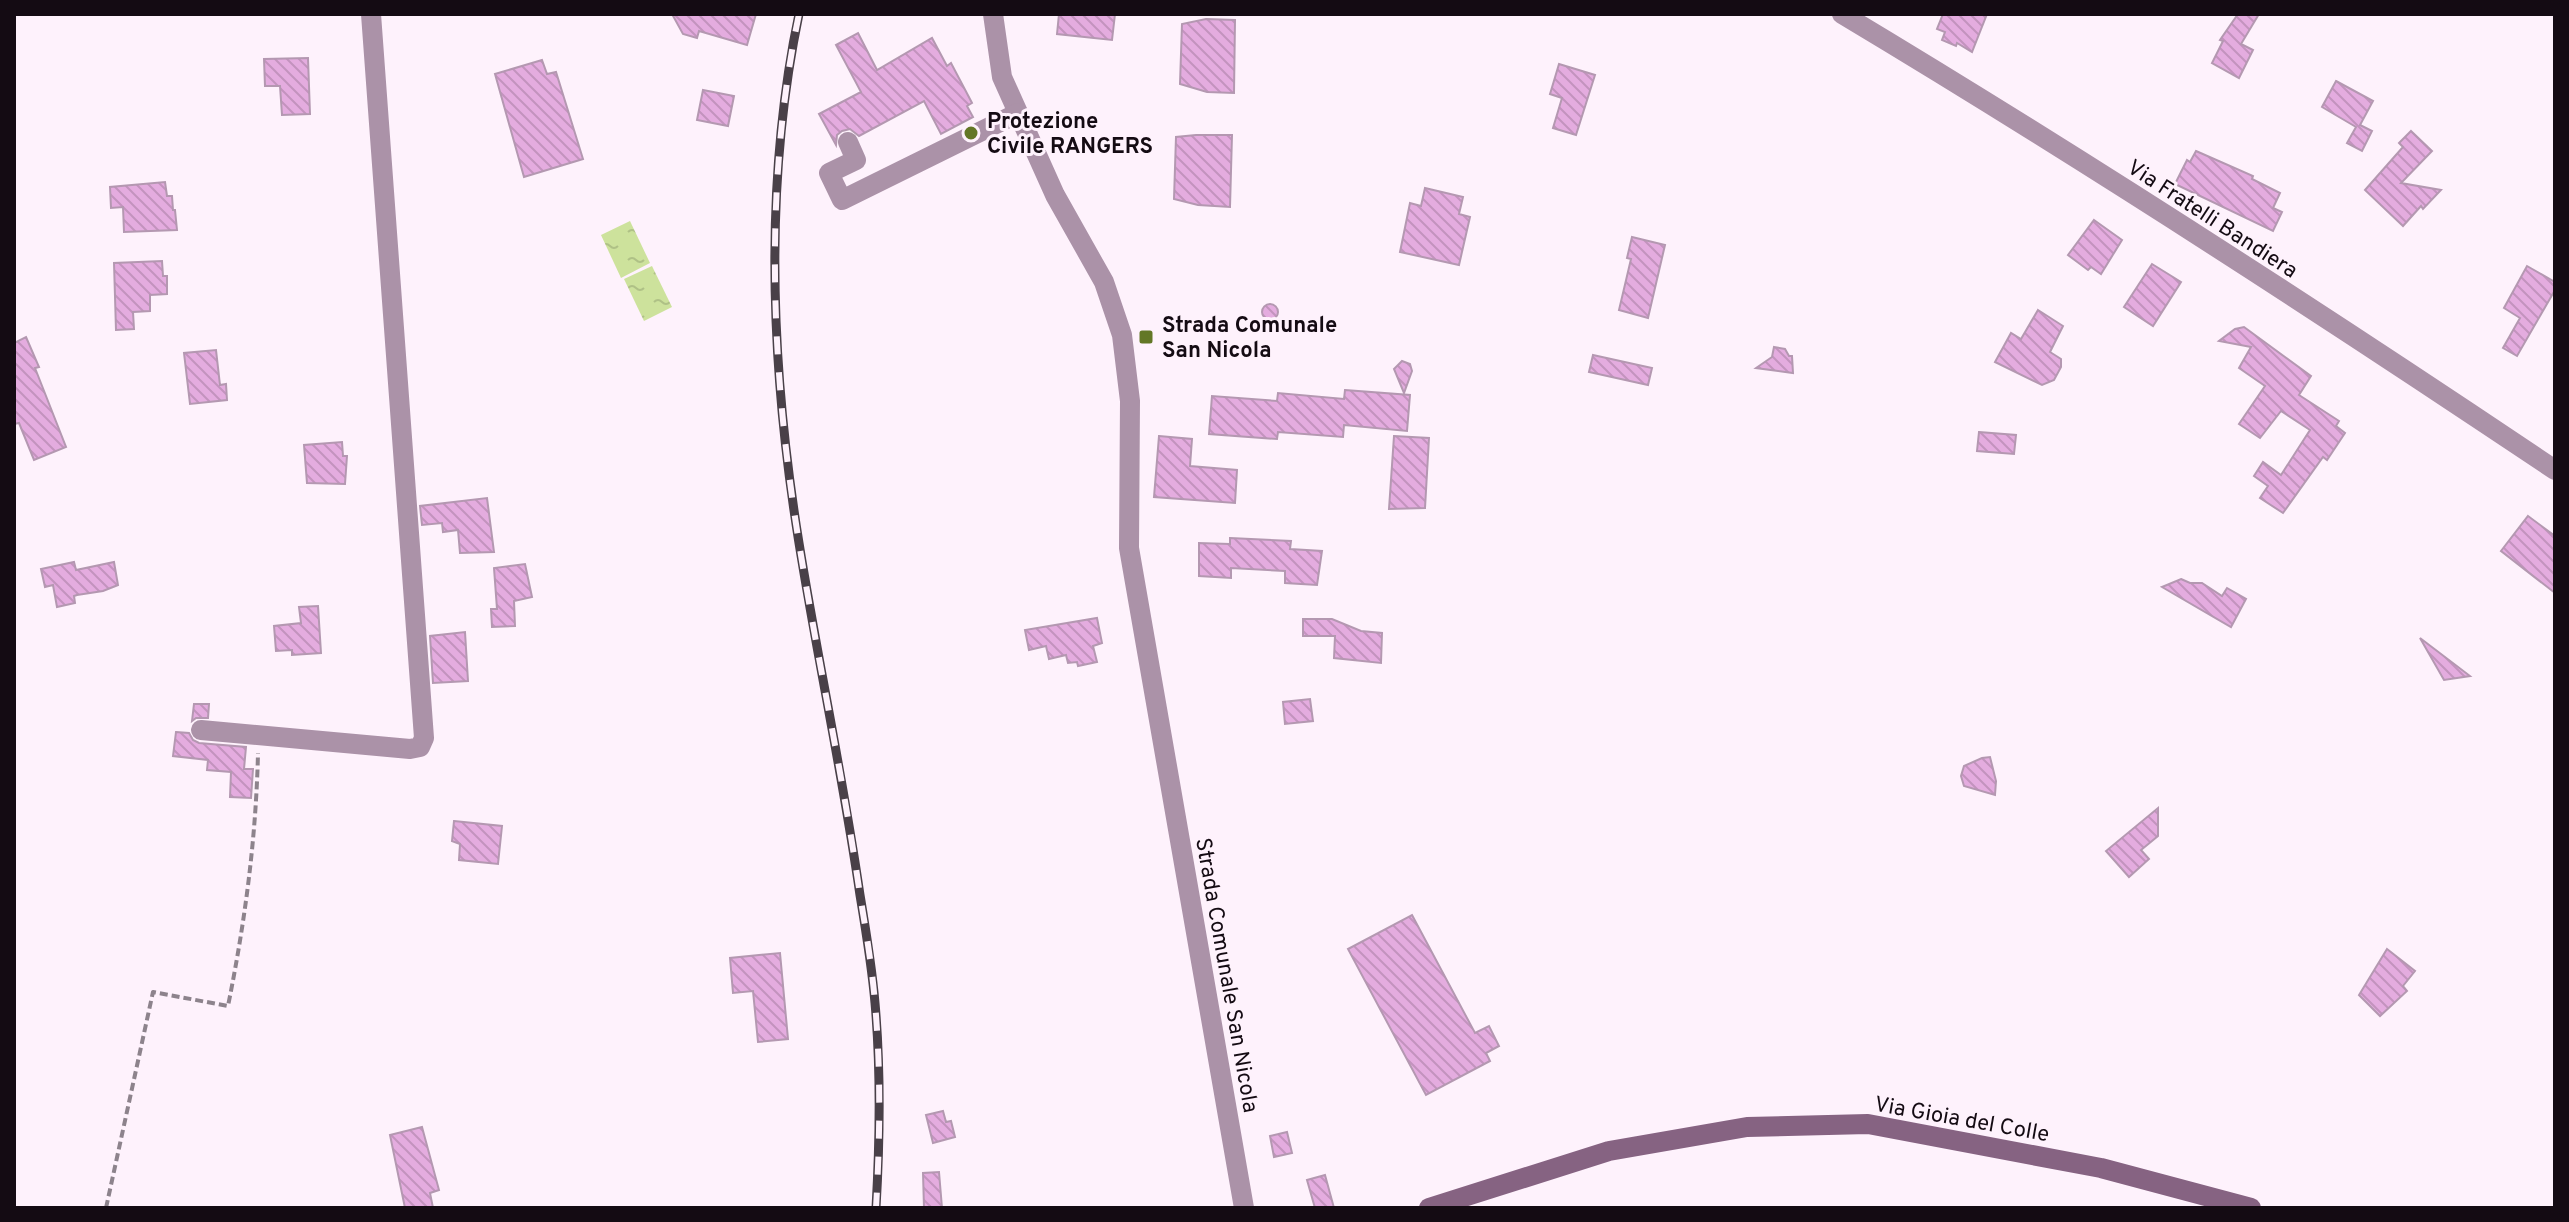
<svg xmlns="http://www.w3.org/2000/svg" width="2569" height="1222" font-family="Overpass,sans-serif">
  <style>
    .water { fill: url(#water-ripples) }
    .building { fill: url(#building-back-hatch); stroke: #b498b1; stroke-width: 2 }
    .lines { fill: none; stroke-linecap: round; stroke-linejoin: round }
    .path { stroke: #8d838c; stroke-width: 4; stroke-dasharray: 8 4; stroke-linecap: butt }
    .street { stroke: #ab92a8; stroke-width: 20 }
    .secondary { stroke: #866382; stroke-width: 20 }
    .rail-casing { stroke: #494048; stroke-width: 9 }
    .rail { stroke: #fef2fc; stroke-width: 6; stroke-dasharray: 18; stroke-linecap: butt }
    .poi-dot { fill: #637726; stroke: #fef2fc; stroke-width: 3 }
    .labels { text-anchor: middle; stroke-width: 6; stroke-linejoin: round; paint-order: stroke }
    .poi-label { font-size: 22px; font-weight: bold; fill: #140b13; stroke: #fef2fc; text-anchor: start }
    .street-label { font-size: 22px; fill: #140b13; stroke: #fef2fc }
  </style>
  <defs>
    <pattern id="water-ripples" width="26" height="14" patternUnits="userSpaceOnUse" patternTransform="scale(2)"><rect width="26" height="14" fill="#cde29c"/><path d="M2 4q2-2 4 0t4 0M15 11q2-2 4 0t4 0" fill="none" stroke="#afc186"/></pattern>
    <pattern id="building-back-hatch" width="6" height="6" patternUnits="userSpaceOnUse" patternTransform="scale(2)"><rect width="6" height="6" fill="#e4acdf"/><path d="M-1 5l2 2M0 0l6 6M5-1l2 2" fill="none" stroke="#c393be"/></pattern>
  </defs>
  <rect width="100%" height="100%" fill="#fef2fc"/>
  <g class="water">
    <polygon points="630,221 650,263 621,278 601,235"/>
    <polygon points="652,266 672,307 644,321 624,279"/>
  </g>
  <g class="building">
    <polygon points="672,14 756,14 747,45 699,31 697,38 683,34"/>
    <polygon points="1059,14 1115,14 1112,40 1057,34"/>
    <polygon points="1943,14 1987,14 1972,52 1957,43 1956,46 1942,40 1945,32 1937,29"/>
    <polygon points="2238,14 2259,14 2241,44 2253,50 2239,78 2212,63 2223,41 2220,40"/>
    <polygon points="1206,19 1235,20 1234,93 1207,92 1180,84 1182,24"/>
    <polygon points="858,33 877,70 932,38 947,66 951,63 972,103 967,106 973,117 941,134 924,101 859,136 850,129 842,131 837,135 836,145 819,114 861,92 836,45"/>
    <polygon points="308,58 310,114 282,115 280,86 265,86 264,59"/>
    <polygon points="542,60 547,74 556,72 583,159 524,177 495,74"/>
    <polygon points="1559,64 1595,75 1576,135 1553,128 1562,98 1550,94"/>
    <polygon points="2336,81 2373,101 2360,125 2372,131 2362,151 2347,143 2356,127 2322,107"/>
    <polygon points="703,90 734,96 728,126 697,120"/>
    <polygon points="2411,131 2432,151 2401,183 2441,190 2423,209 2421,206 2403,226 2365,190 2403,147 2399,143"/>
    <polygon points="1196,135 1232,135 1230,207 1198,205 1174,199 1176,137"/>
    <polygon points="2196,151 2253,176 2252,179 2280,193 2273,208 2282,212 2273,231 2175,184 2187,160 2190,162"/>
    <polygon points="165,182 167,196 172,196 173,210 175,210 177,230 124,232 123,207 111,208 110,187"/>
    <polygon points="1425,188 1463,197 1459,214 1470,217 1459,265 1400,252 1410,203 1421,206"/>
    <polygon points="2094,220 2122,240 2101,274 2091,267 2088,270 2068,255"/>
    <polygon points="1632,237 1665,245 1648,318 1619,310 1631,259 1627,258"/>
    <polygon points="162,261 163,276 167,276 167,294 150,295 150,311 133,312 134,329 116,330 114,263"/>
    <polygon points="2152,264 2181,282 2153,326 2124,307"/>
    <polygon points="2527,266 2555,282 2555,290 2517,356 2503,348 2520,318 2504,308"/>
    <circle cx="1270" cy="312" r="8"/>
    <polygon points="2038,310 2063,326 2050,352 2061,359 2061,367 2054,380 2042,385 1995,362 2011,333 2021,339"/>
    <polygon points="2244,327 2311,376 2299,395 2339,421 2336,426 2345,433 2327,460 2323,457 2283,513 2260,498 2268,486 2254,476 2263,462 2281,475 2310,430 2281,411 2260,438 2239,424 2265,386 2239,368 2251,347 2219,341 2235,329"/>
    <polygon points="26,337 39,367 35,368 66,447 34,460 19,423 14,424 14,343"/>
    <polygon points="1774,347 1785,349 1789,356 1792,356 1793,373 1756,368 1772,357"/>
    <polygon points="216,350 220,385 226,384 227,400 190,404 184,353"/>
    <polygon points="1593,355 1652,368 1648,385 1589,372"/>
    <polygon points="1402,361 1410,364 1412,371 1404,393 1394,369"/>
    <polygon points="1345,390 1410,395 1407,431 1344,425 1343,437 1278,432 1277,439 1209,434 1212,396 1277,401 1278,393 1344,399"/>
    <polygon points="1979,432 2016,435 2014,454 1977,451"/>
    <polygon points="1159,436 1192,439 1190,466 1237,470 1235,503 1154,497"/>
    <polygon points="1394,436 1429,438 1425,508 1389,509"/>
    <polygon points="342,442 343,456 347,456 345,484 307,483 304,445"/>
    <polygon points="487,498 494,552 460,553 458,530 443,532 442,523 422,525 420,506"/>
    <polygon points="2528,516 2555,536 2555,593 2501,551"/>
    <polygon points="1230,538 1291,541 1290,549 1322,551 1317,585 1285,583 1285,571 1231,568 1231,578 1199,576 1199,543 1230,544"/>
    <polygon points="74,562 76,570 114,562 118,585 103,591 77,595 74,596 75,603 57,607 53,585 45,587 41,569"/>
    <polygon points="525,564 532,597 514,601 515,626 492,627 491,609 497,609 494,568"/>
    <polygon points="2181,579 2190,583 2202,583 2222,596 2227,588 2246,599 2231,627 2162,587"/>
    <polygon points="318,606 321,653 292,655 292,650 276,651 274,626 301,623 299,607"/>
    <polygon points="1097,618 1102,643 1093,646 1097,662 1078,666 1077,662 1068,663 1066,655 1049,659 1046,646 1029,650 1025,630"/>
    <polygon points="1303,619 1332,619 1361,631 1382,633 1381,663 1334,658 1335,636 1303,636"/>
    <polygon points="465,632 468,681 433,683 430,636"/>
    <polygon points="2420,638 2470,676 2444,680"/>
    <polygon points="1310,699 1313,721 1285,724 1283,702"/>
    <polygon points="194,704 209,704 208,718 196,718 192,721"/>
    <polygon points="176,732 189,733 193,740 199,743 246,747 244,769 253,769 251,798 230,797 231,772 207,770 208,760 173,756"/>
    <polygon points="1990,757 1996,781 1995,795 1964,786 1961,776 1964,766 1982,758"/>
    <polygon points="2158,808 2158,836 2141,850 2149,859 2129,877 2106,851"/>
    <polygon points="454,821 502,826 498,864 459,860 460,844 452,841"/>
    <polygon points="1412,915 1475,1033 1489,1026 1499,1046 1486,1053 1490,1061 1426,1095 1348,949"/>
    <polygon points="2387,949 2415,971 2403,986 2407,991 2380,1016 2359,995"/>
    <polygon points="780,953 788,1039 758,1042 753,991 733,993 730,958"/>
    <polygon points="943,1111 946,1122 951,1121 955,1137 933,1143 926,1115"/>
    <polygon points="422,1127 439,1190 430,1193 433,1208 405,1208 390,1135"/>
    <polygon points="1287,1132 1292,1153 1274,1157 1270,1136"/>
    <polygon points="939,1172 942,1208 924,1208 923,1173"/>
    <polygon points="1325,1175 1334,1208 1315,1208 1307,1180"/>
  </g>
  <g class="lines">
    <path class="path" d="M106,1208L153,992L228,1006C245,922 256,839 258,753"/>
    <g class="street">
      <polyline points="993,14 1002,77 1055,195 1104,282 1122,335 1130,401 1129,548 1244,1208"/>
      <path d="M1842,14C2084,159 2321,313 2555,470"/>
      <polyline points="848,142 856,160 829,173 842,200 1018,113"/>
      <polyline points="201,730 410,749 420,747 424,738 371,14"/>
    </g>
    <polyline class="secondary" points="1429,1208 1609,1151 1747,1127 1868,1124 2101,1168 2251,1208"/>
    <defs>
      <path id="rail" d="M799,14C763,186 771,370 799,543C818,661 843,777 860,895C866,931 872,967 875,1003C881,1071 880,1139 876,1208"/>
    </defs>
    <use href="#rail" class="rail-casing"/>
    <use href="#rail" class="rail"/>
  </g>
  <g class="poi-dot">
    <circle cx="971" cy="133" r="8"/>
    <rect x="1138" y="329" width="16" height="16" rx="4"/>
  </g>
  <g class="labels">
    <g class="poi-label">
      <text x="987" y="128">Protezione<tspan x="987" dy="25">Civile RANGERS</tspan></text>
      <text x="1162" y="332">Strada Comunale<tspan x="1162" dy="25">San Nicola</tspan></text>
    </g>
    <g class="street-label">
      <text transform="translate(2213 218) rotate(33)" y="8">Via Fratelli Bandiera</text>
      <text transform="translate(1228 975) rotate(80)" y="8">Strada Comunale San Nicola</text>
      <text transform="translate(1962 1118) rotate(10)" y="8">Via Gioia del Colle</text>
    </g>
  </g>
  <rect width="2569" height="1222" fill="none" stroke="#140b13" stroke-width="32"/>
</svg>
